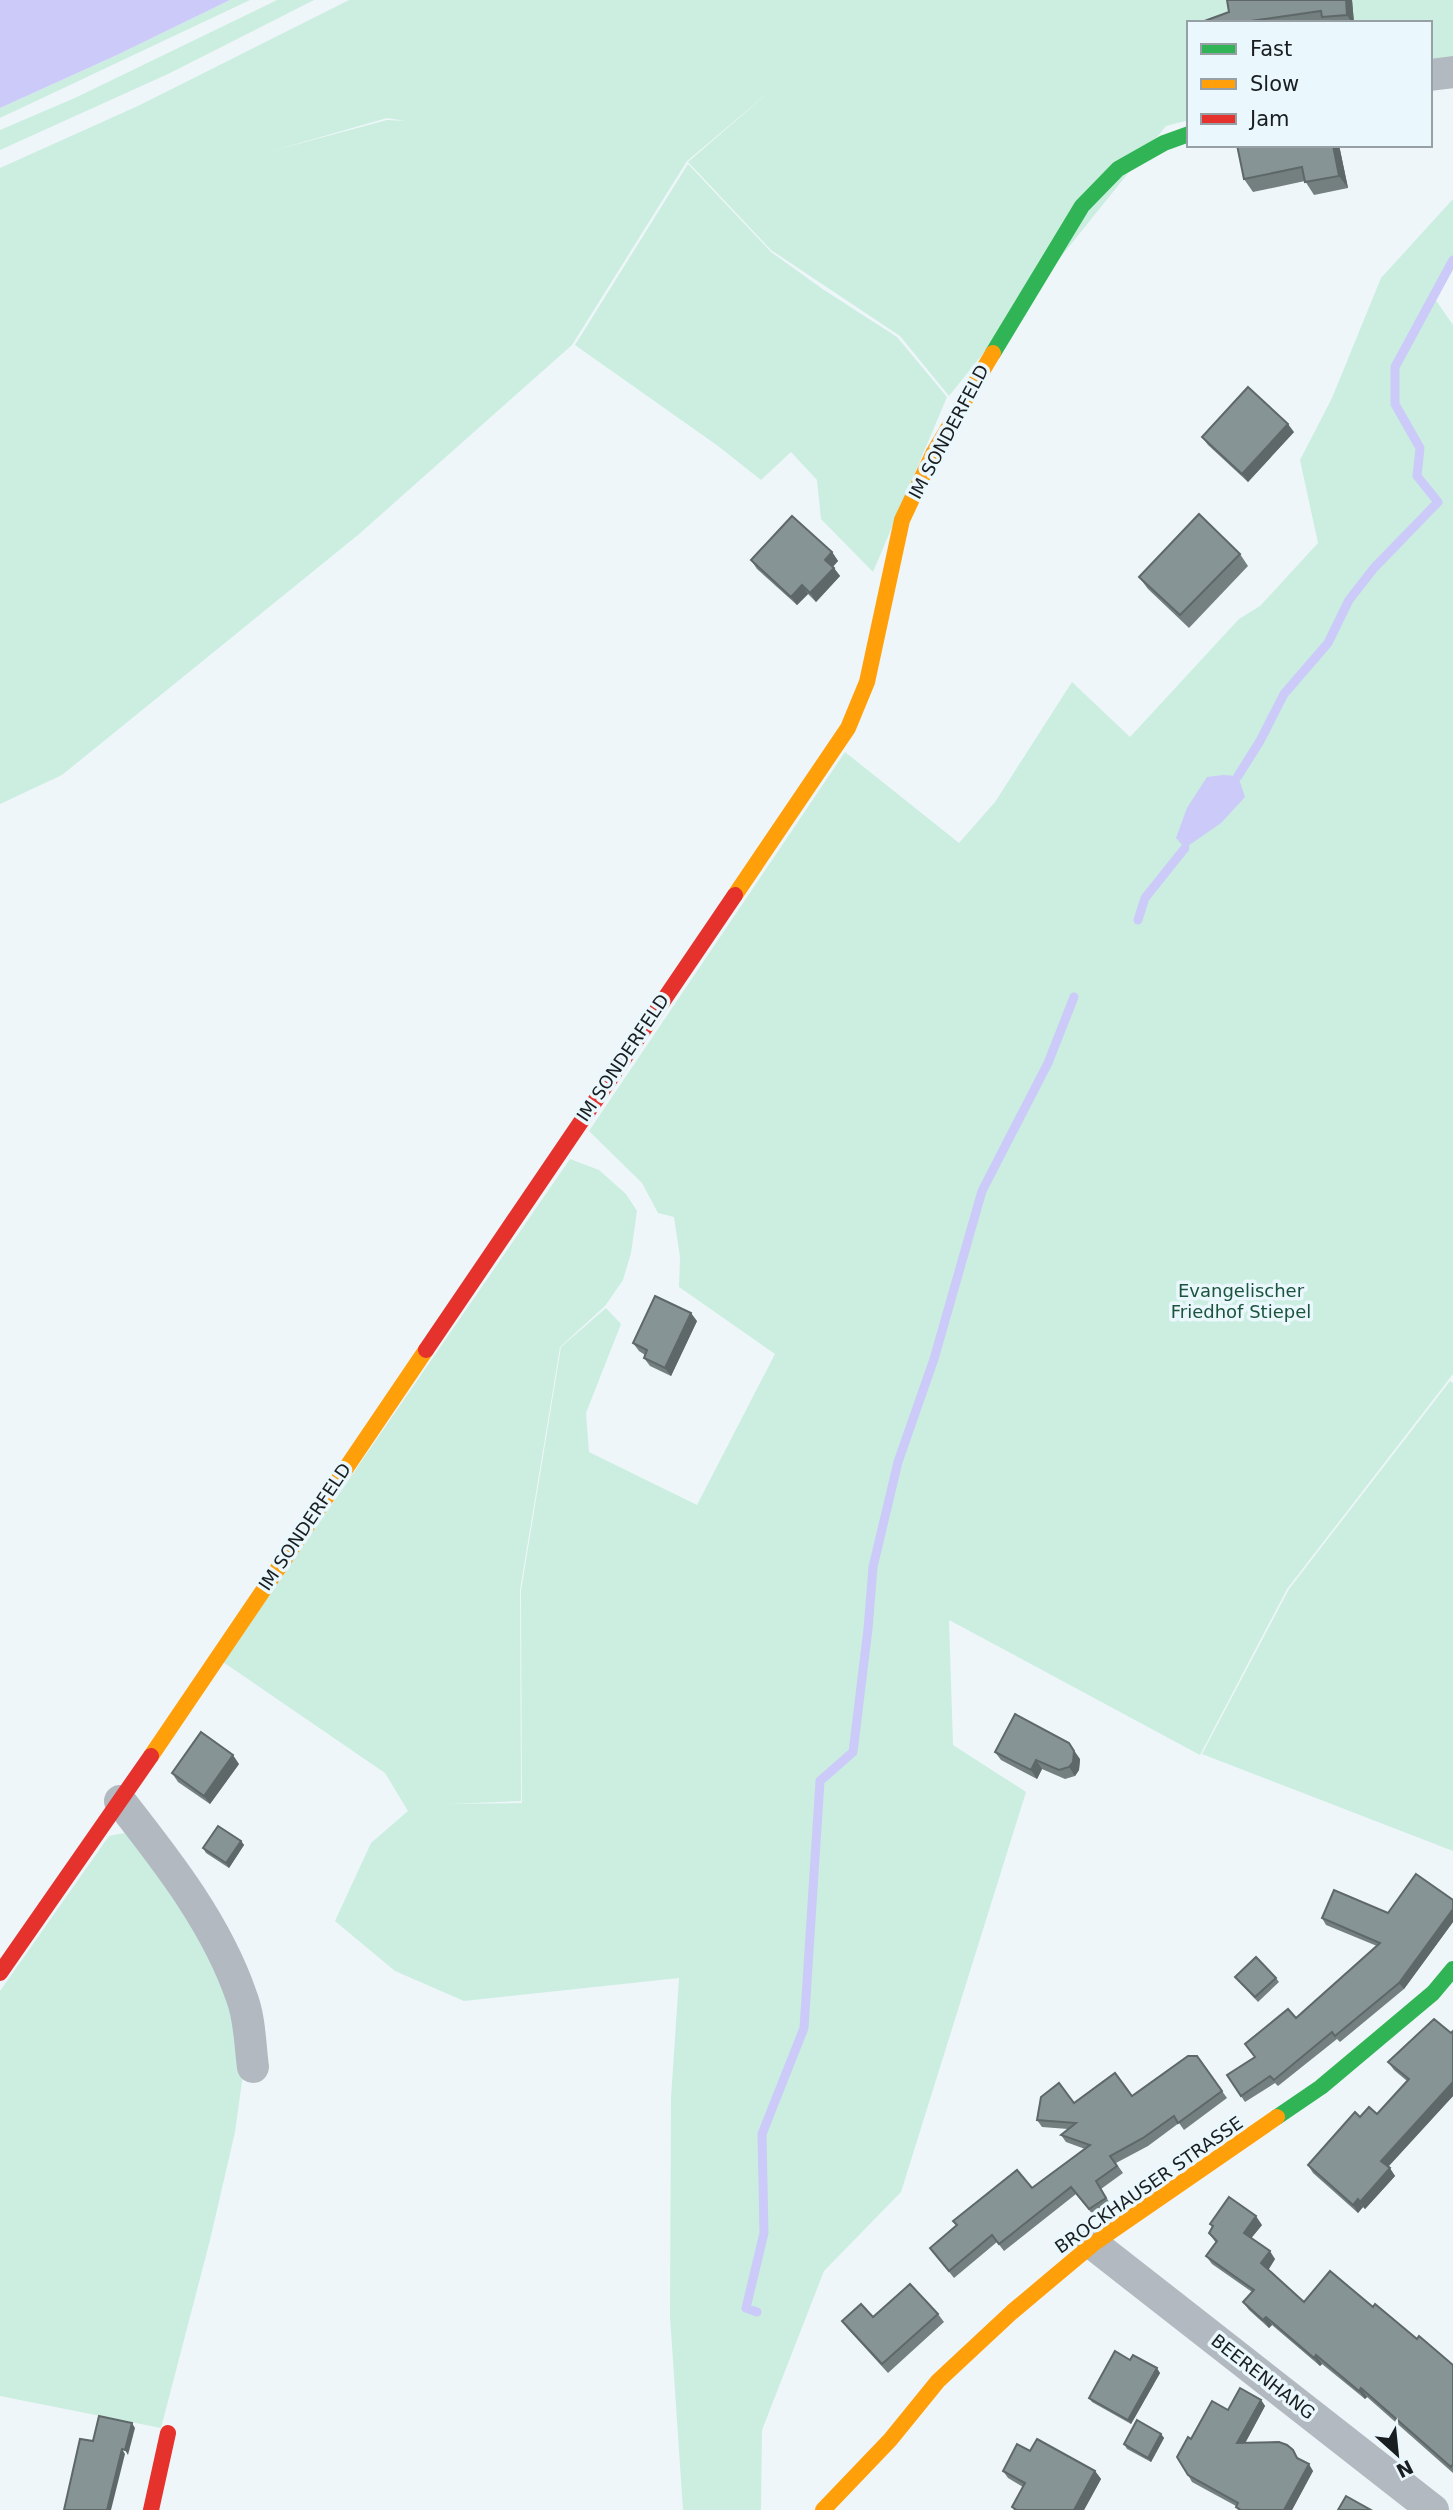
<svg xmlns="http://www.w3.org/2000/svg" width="1453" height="2510" font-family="'DejaVu Sans',sans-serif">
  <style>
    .green { fill: #cbeee0; fill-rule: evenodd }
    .water { fill: #cccaf8 }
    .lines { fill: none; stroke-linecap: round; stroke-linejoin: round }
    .stream { stroke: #cccaf8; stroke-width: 9 }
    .street { stroke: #b2b9c0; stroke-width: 32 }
    .fast { stroke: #30b455; stroke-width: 16 }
    .slow { stroke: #ff9f0a; stroke-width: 16 }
    .jam { stroke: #e5322d; stroke-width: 16 }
    .wall { fill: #747f80 }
    .shaded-wall { fill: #5e6868 }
    .building { fill: #879495; stroke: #5e6868; stroke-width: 2 }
    .labels { text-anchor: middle; stroke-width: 7; stroke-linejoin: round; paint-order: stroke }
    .street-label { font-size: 18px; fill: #191e20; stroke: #eaf7fd }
    .park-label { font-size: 18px; fill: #1a543c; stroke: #eaf7fd }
  </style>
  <rect width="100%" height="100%" fill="#eef6f9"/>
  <g class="green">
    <polygon points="230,0 250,0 0,118 0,108 117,55"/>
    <polygon points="277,0 314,0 168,74 0,150 0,130 77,97"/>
    <path d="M349,0H1453V63L1430,66V23H1189V120L1166,126L949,396L900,336L771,250L688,162L768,93L687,161L572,345L358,535L62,775L0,804V168L140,105ZM387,118L405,121L387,120L272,151Z"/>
    <polygon points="688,164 771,252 824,290 897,337 947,397 873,572 821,519 817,480 791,452 761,480 718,446 575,345"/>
    <polygon points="1453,199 1453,269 1435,299 1453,325 1453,1374 1287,1589 1200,1755 949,1620 953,1745 1026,1792 901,2192 824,2271 762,2430 761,2510 683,2510 670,2316 671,2098 679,1978 464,2001 395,1971 335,1921 371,1843 408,1811 385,1773 223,1662 570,1159 599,1170 626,1194 637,1211 631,1253 623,1280 605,1306 560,1347 520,1590 521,1801 448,1804 522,1803 521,1591 561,1347 606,1308 621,1324 586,1413 589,1452 697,1505 775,1354 679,1287 680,1257 674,1217 658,1213 642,1183 589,1131 845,752 959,843 995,802 1072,682 1130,737 1239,619 1260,606 1318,543 1300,460 1332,398 1381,278"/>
    <polygon points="1450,1381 1453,1383 1453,1851 1202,1754 1289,1589"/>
    <polygon points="124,1833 139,1842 170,1881 235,2006 244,2067 235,2132 210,2240 161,2428 0,2396 0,1991 109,1836"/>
  </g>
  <g class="water">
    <polygon points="0,0 230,0 117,55 0,108"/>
    <polygon points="1223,775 1238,776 1245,797 1221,823 1185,848 1176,838 1187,808 1207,777"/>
  </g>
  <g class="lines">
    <g class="stream">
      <polyline points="1238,776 1260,741 1284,694 1328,643 1349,600 1374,568 1438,502 1417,476 1420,448 1395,404 1395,367 1453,260"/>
      <polyline points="1138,920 1145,898 1185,848"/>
      <polyline points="757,2312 746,2308 764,2233 762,2134 804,2028 820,1781 853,1752 868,1629 873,1567 898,1462 934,1359 982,1191 1048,1063 1074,997"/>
    </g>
    <g class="street">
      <polyline points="1430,75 1453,72"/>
      <path d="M120,1801C167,1861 217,1924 242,1998C250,2019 250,2045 253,2067"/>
      <polyline points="1093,2244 1433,2510"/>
    </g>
    <g class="fast">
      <polyline points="993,353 1082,206 1118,169 1164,143 1189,134"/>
      <polyline points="1277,2117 1321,2087 1433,1993 1453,1969"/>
    </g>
    <g class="slow">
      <polyline points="735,895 848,728 867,682 902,520 934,452 993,353"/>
      <polyline points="151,1756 426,1350"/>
      <polyline points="823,2510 890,2440 938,2381 1012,2312 1093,2244 1277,2117"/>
    </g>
    <g class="jam">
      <polyline points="426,1350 735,895"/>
      <polyline points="0,1973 151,1756"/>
      <polyline points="151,2510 168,2433"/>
    </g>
  </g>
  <g class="wall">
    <polygon points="1352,0 1354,23 1326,23 1325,21 1313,23 1199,23"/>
    <polygon points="1339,145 1348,188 1314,195 1305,181 1253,192 1244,179"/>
    <polygon points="1294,432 1248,482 1208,445 1202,437"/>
    <polygon points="832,552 838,561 833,567 840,576 816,602 808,594 797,605 757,569 751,560"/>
    <polygon points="1240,554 1248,566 1189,628 1148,589 1139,577"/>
    <polygon points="697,1321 671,1376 650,1366 644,1358 645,1355 639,1351 633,1343"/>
    <polygon points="995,1752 1080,1759 1079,1770 1075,1776 1065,1779 1042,1769 1037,1779 1001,1760"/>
    <polygon points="239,1764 210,1804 178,1782 172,1773"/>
    <polygon points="241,1841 244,1845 229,1868 206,1853 203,1848"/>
    <polygon points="1453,1900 1453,1922 1404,1989 1340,2042 1337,2039 1278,2086 1275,2083 1245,2102 1227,2075 1255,2057 1296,2018 1377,1946 1326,1925 1322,1918 1388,1913"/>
    <polygon points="1235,1977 1276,1978 1279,1982 1258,2002"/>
    <polygon points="1453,2031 1453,2096 1388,2167 1395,2176 1365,2209 1363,2207 1358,2213 1313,2173 1308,2165 1360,2117 1377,2114 1407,2081 1394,2070 1388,2062 1451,2033"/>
    <polygon points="1197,2056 1227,2098 1184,2130 1179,2123 1148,2146 1116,2163 1123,2173 1101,2189 1111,2205 1094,2216 1076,2194 1004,2251 997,2242 954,2278 930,2248 1032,2188 1085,2149 1066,2142 1061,2135 1068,2129 1042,2127 1037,2120 1074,2103 1132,2096"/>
    <polygon points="1210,2224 1262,2225 1251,2238 1275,2259 1268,2270 1304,2302 1373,2307 1453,2365 1453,2473 1367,2397 1365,2399 1322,2364 1320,2366 1272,2325 1269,2328 1249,2310 1243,2302 1252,2292 1212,2264 1206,2256 1216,2243 1209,2233 1212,2227"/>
    <polygon points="938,2314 944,2322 888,2373 848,2329 842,2321"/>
    <polygon points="1130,2360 1160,2373 1131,2424 1092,2402 1089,2398"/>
    <polygon points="1261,2400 1265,2406 1245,2443 1297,2456 1298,2459 1313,2471 1292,2510 1238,2510 1236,2506 1192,2482 1188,2475 1191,2439 1228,2410"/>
    <polygon points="1161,2434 1164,2438 1151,2462 1127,2449 1124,2444"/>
    <polygon points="1030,2451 1095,2471 1101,2479 1084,2510 1014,2510 1012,2507 1023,2487 1008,2478 1003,2471"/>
  </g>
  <g class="shaded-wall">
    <polygon points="1346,0 1352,0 1354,23 1352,23 1347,15"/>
    <polygon points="1333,145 1339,145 1348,188 1339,176"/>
    <polygon points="1288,424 1294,432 1248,482 1242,474"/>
    <polygon points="832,552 838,561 831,568 825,560"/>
    <polygon points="834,568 840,576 816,602 810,593"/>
    <polygon points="802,585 808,594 797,605 791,597"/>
    <polygon points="691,1313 697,1321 671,1376 665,1368"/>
    <polygon points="1069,1743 1080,1759 1079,1770 1075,1776 1069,1767"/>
    <polygon points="233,1755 239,1764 210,1804 204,1796"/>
    <polygon points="1036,1760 1042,1769 1037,1779 1031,1770"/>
    <polygon points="241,1841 244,1845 229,1868 226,1863"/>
    <polygon points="1453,1909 1453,1922 1404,1989 1399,1983"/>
    <polygon points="1453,2082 1453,2096 1386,2169 1381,2161"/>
    <polygon points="1390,2168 1395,2176 1365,2209 1360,2202"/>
    <polygon points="1358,2199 1363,2207 1358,2213 1353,2205"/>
    <polygon points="1256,2216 1262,2225 1249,2241 1244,2233"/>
    <polygon points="1270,2251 1275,2259 1267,2272 1261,2263"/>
    <polygon points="1266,2317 1272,2325 1269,2328 1263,2320"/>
    <polygon points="1316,2355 1322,2364 1320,2366 1314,2358"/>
    <polygon points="1157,2368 1160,2373 1131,2424 1128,2420"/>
    <polygon points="1361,2388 1367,2397 1365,2399 1359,2391"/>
    <polygon points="1261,2400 1265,2406 1242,2449 1237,2443"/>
    <polygon points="132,2423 135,2428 128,2455 125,2450"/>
    <polygon points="1161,2434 1164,2438 1151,2462 1148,2458"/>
    <polygon points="122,2449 125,2454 111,2510 107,2510"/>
    <polygon points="1309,2464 1313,2471 1292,2510 1284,2510"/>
    <polygon points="1095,2471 1101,2479 1084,2510 1074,2510"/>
  </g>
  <g class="building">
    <polygon points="1227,0 1346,0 1347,15 1322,17 1321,11 1236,23 1199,23 1229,12"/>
    <polygon points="1237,145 1333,145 1339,176 1305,182 1302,167 1244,179"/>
    <polygon points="1248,387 1288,424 1242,474 1202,437"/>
    <polygon points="1199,514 1240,554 1180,615 1139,577"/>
    <polygon points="792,516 832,552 825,560 834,568 810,593 802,585 791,597 751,560"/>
    <polygon points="655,1296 691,1313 665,1368 644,1358 647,1350 633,1343"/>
    <polygon points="1015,1714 1069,1743 1074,1751 1073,1762 1069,1767 1059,1770 1036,1760 1031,1770 995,1752"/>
    <polygon points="201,1732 233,1755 204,1796 172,1773"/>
    <polygon points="218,1826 241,1841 226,1863 203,1848"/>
    <polygon points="1416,1874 1453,1900 1453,1909 1399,1983 1335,2036 1332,2032 1274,2080 1270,2076 1241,2096 1227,2075 1255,2057 1245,2044 1288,2009 1296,2018 1380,1943 1322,1918 1334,1890 1388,1913"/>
    <polygon points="1256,1957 1276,1978 1255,1997 1235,1977"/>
    <polygon points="1434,2019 1451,2033 1453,2031 1453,2082 1381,2161 1390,2168 1360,2202 1358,2199 1353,2205 1308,2165 1355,2112 1360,2117 1369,2107 1377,2114 1409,2079 1388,2062"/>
    <polygon points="1188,2056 1197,2056 1222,2091 1178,2123 1174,2116 1143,2138 1110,2156 1117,2166 1096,2181 1106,2198 1089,2209 1071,2187 999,2244 992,2235 949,2271 930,2248 957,2225 953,2221 1017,2170 1032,2188 1090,2145 1061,2135 1076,2123 1037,2120 1041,2097 1059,2083 1074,2103 1115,2073 1132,2096"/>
    <polygon points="1229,2197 1256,2216 1244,2233 1270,2251 1261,2263 1304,2302 1330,2271 1373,2307 1375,2304 1417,2339 1419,2336 1453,2365 1453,2464 1451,2467 1361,2388 1359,2391 1316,2355 1314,2358 1266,2317 1263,2320 1243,2302 1254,2290 1206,2256 1217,2241 1209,2233 1213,2226 1210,2224"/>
    <polygon points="910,2284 938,2314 882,2364 842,2321 861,2304 873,2317"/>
    <polygon points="1115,2351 1130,2360 1133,2355 1157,2368 1128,2420 1089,2398"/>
    <polygon points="1240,2388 1261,2400 1237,2443 1279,2442 1287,2445 1293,2450 1297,2458 1309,2464 1284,2510 1241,2510 1236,2507 1238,2503 1188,2475 1177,2457 1188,2437 1191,2439 1212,2401 1228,2410"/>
    <polygon points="99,2416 132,2423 125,2450 122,2449 107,2510 64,2510 80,2439 93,2441"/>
    <polygon points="1137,2420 1161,2434 1148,2458 1124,2444"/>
    <polygon points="1037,2439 1095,2471 1074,2510 1017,2510 1012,2507 1025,2483 1003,2471 1017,2444 1030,2451"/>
    <polygon points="1346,2496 1371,2510 1338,2510"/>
  </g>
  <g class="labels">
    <g class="street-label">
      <text transform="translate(949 432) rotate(-62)" y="6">IM SONDERFELD</text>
      <text transform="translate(623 1058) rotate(-56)" y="6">IM SONDERFELD</text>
      <text transform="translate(305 1527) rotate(-56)" y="6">IM SONDERFELD</text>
      <text transform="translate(1149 2185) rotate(-35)" y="6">BROCKHAUSER STRASSE</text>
      <text transform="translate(1263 2377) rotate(38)" y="6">BEERENHANG</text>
    </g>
    <g class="park-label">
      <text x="1241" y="1297">Evangelischer<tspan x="1241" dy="21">Friedhof Stiepel</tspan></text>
    </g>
  </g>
  <rect x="1187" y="21" width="245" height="126" fill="#eaf7fd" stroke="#96a0a5" stroke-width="2"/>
  <rect x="1201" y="44" width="35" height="10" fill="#30b455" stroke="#96a0a5" stroke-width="2"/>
  <text x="1250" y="56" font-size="21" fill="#191e20">Fast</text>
  <rect x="1201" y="79" width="35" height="10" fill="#ff9f0a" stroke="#96a0a5" stroke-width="2"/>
  <text x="1250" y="91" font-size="21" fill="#191e20">Slow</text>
  <rect x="1201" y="114" width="35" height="10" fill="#e5322d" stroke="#96a0a5" stroke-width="2"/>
  <text x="1250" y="126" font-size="21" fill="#191e20">Jam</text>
  <g transform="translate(1397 2454) rotate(153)" stroke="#eaf7fd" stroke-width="5" paint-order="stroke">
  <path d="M0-5L12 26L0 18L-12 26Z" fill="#191e20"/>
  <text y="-10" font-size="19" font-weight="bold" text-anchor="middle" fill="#191e20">N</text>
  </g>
</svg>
